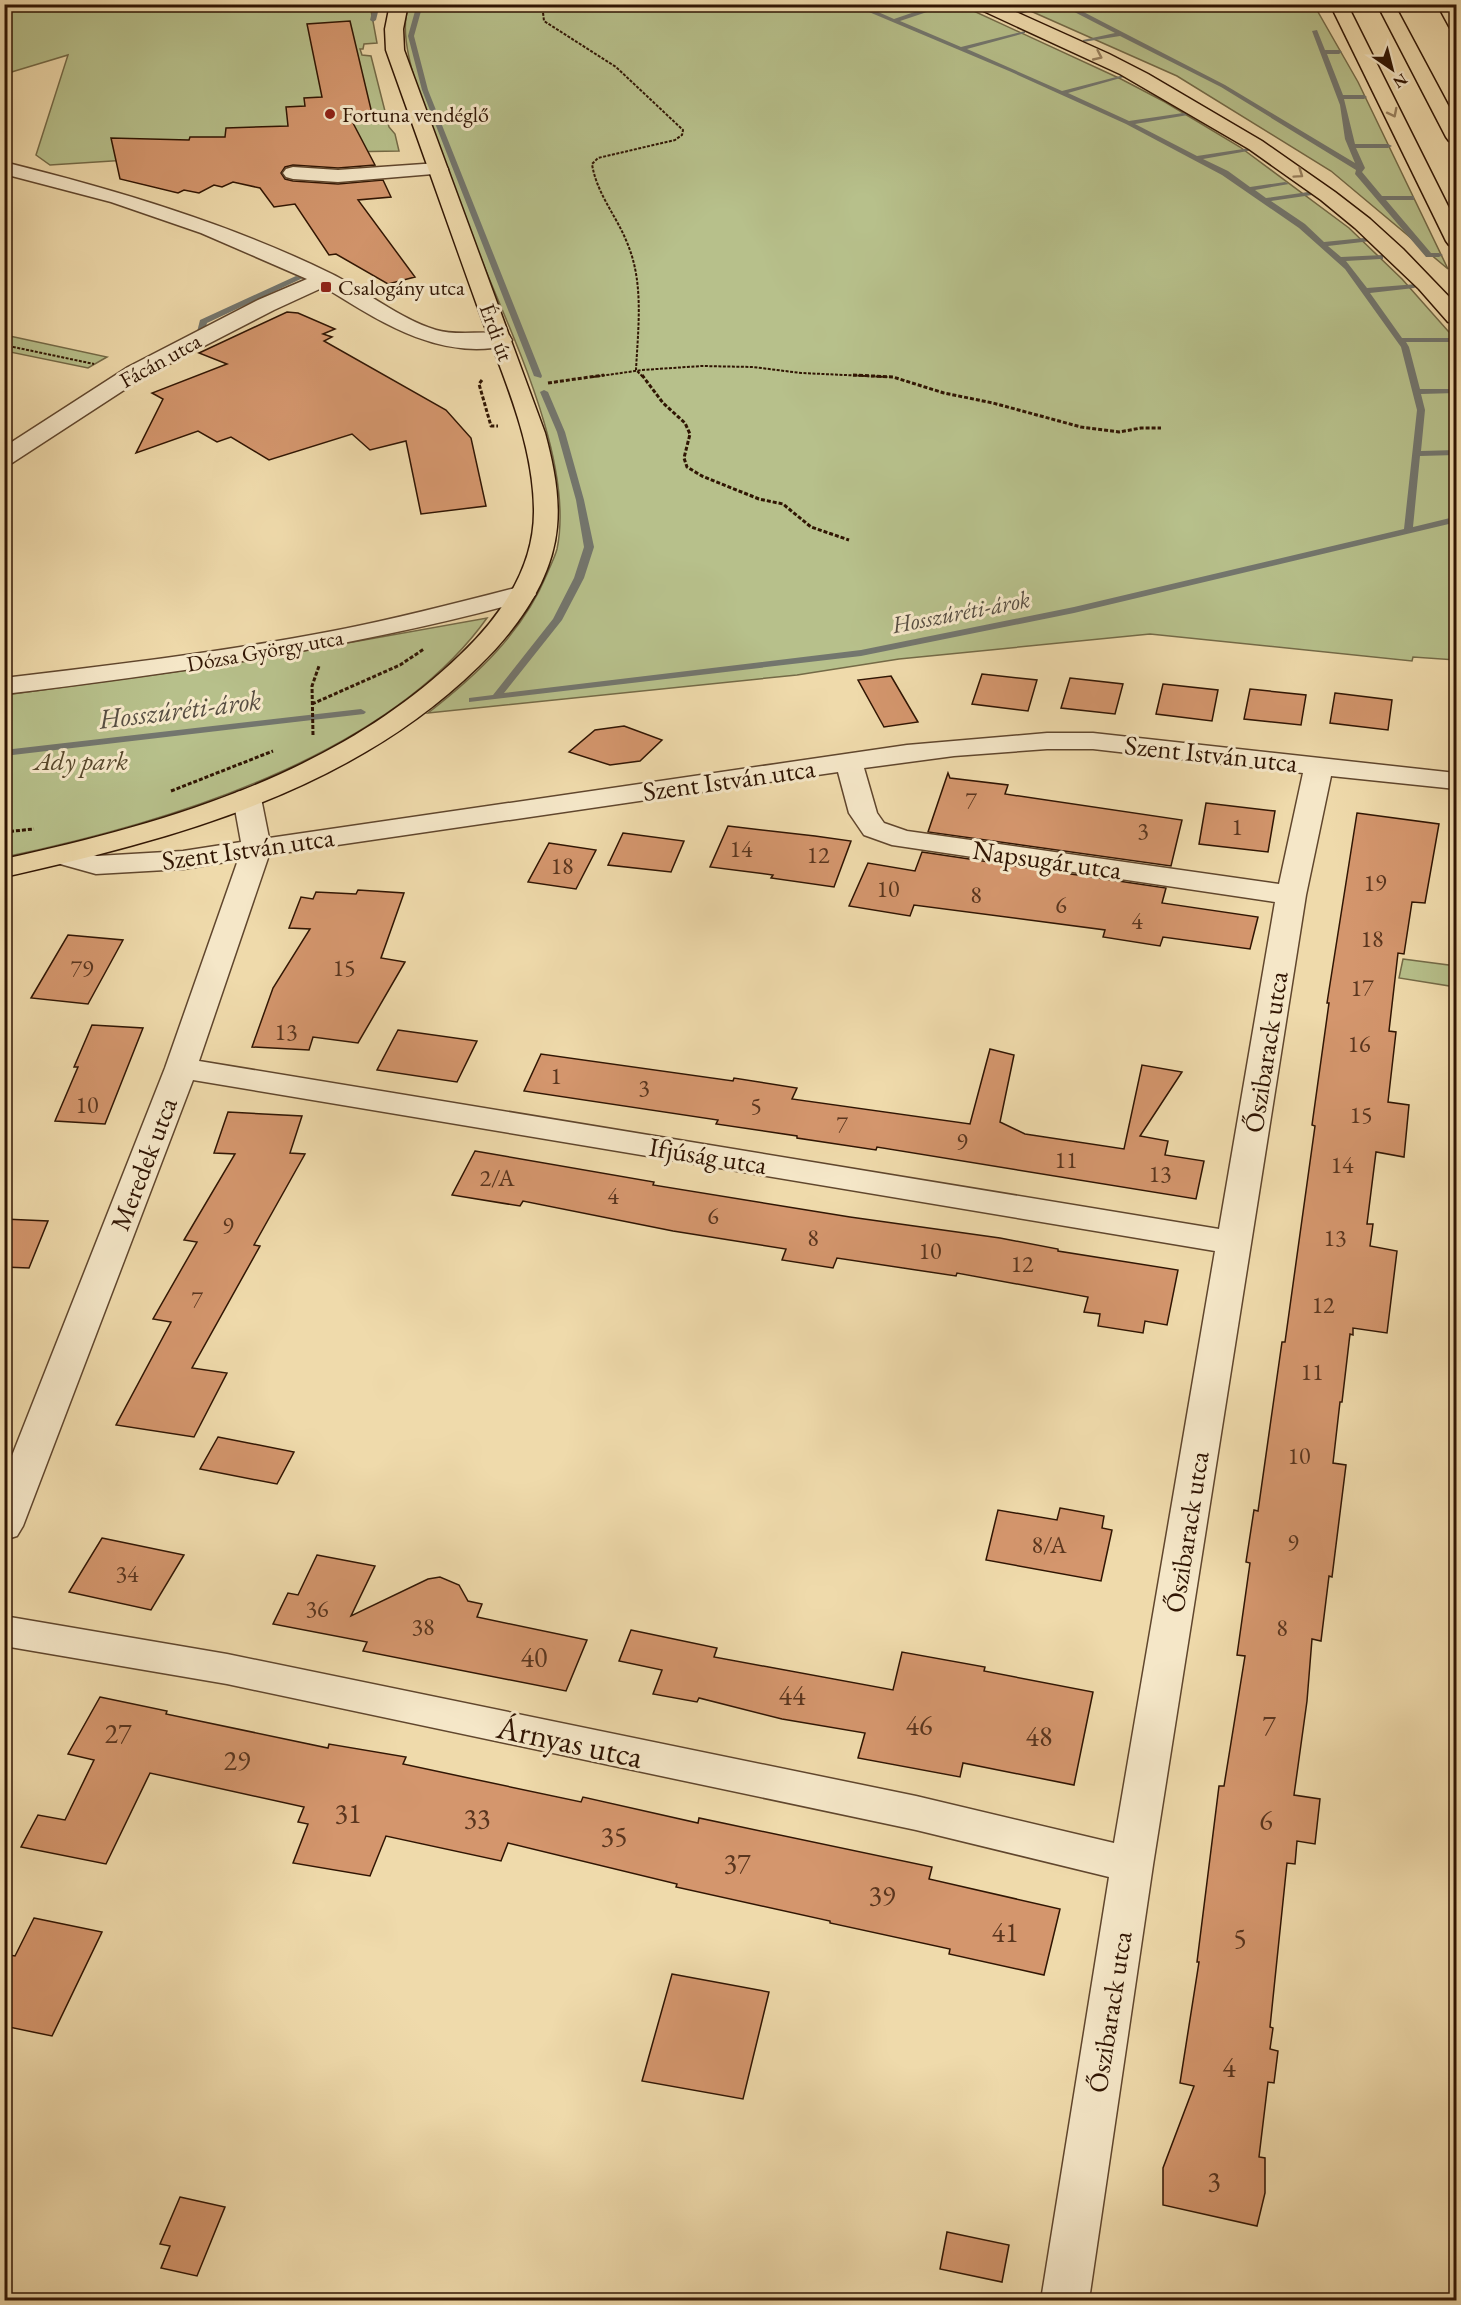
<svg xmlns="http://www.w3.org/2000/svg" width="1461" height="2305" font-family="'EB Garamond',serif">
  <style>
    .green { fill: #b7c08b; stroke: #746a47; stroke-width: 1.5 }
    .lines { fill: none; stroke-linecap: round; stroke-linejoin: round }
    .stream { fill: #73766e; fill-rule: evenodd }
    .building { fill: #d4966d; stroke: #301503; stroke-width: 1.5 }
    .minor-casing { stroke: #60462d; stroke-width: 3 }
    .major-casing { stroke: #301503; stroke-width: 3 }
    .highway-casing { stroke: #301503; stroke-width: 3 }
    .path-far1 { stroke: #301503; stroke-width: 2; stroke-dasharray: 3 1.5; stroke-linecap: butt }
    .path { stroke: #301503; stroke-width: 3; stroke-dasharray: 4 2; stroke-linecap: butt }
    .minor { fill: #f5e7c8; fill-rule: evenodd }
    .major { fill: #efdaab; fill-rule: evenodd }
    .highway { fill: #efdaab; fill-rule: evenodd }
    .oneway { stroke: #99815f }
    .poi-dot { fill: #8f2418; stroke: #f5e7c8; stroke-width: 2 }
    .labels { text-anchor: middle; stroke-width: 6; stroke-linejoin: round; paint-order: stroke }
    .far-poi-label { font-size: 22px; fill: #301503; stroke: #f5e7c8; text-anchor: start }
    .far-street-label { font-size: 22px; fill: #301503; stroke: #f5e7c8 }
    .far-water-label { font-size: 24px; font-style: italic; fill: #574e42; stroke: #f5e7c8 }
    .number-label { font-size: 24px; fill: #59351e }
    .street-label { font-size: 27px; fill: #301503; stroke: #f5e7c8 }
    .park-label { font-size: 27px; font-style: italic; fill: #58482c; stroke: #f5e7c8 }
    .water-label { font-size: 28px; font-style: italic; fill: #574e42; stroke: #f5e7c8 }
    .near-number-label { font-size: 28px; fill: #59351e }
    .near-street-label { font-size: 33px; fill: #301503; stroke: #f5e7c8 }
  </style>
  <rect width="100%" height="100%" fill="#efdaab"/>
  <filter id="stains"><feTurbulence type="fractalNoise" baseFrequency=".00333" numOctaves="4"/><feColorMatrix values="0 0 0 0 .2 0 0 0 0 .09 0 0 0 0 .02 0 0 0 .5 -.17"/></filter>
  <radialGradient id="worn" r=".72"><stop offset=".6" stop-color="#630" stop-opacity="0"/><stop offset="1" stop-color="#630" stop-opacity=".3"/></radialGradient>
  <g class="green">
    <polygon points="4,5 370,5 377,43 364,44 363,49 360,49 362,55 371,56 389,127 395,134 399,151 221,154 50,165 36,155 68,55 5,74"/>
    <path d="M410,5H955L965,7L1121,79L1165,102L1240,147L1349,228L1402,279L1456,340V660L1413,657L1412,661L1150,634L899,659L797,675L428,713C477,675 523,632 547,574C550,566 555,557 557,549C574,467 517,346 486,271C465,219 446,166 426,114C417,88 396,30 410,5Z"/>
    <polygon points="1017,5 1314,5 1358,82 1448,269 1331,171 1177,76"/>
    <polygon points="5,335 107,357 88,368 5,351"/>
    <path d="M487,618C388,757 164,824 5,857V695L225,665Z"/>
    <polygon points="1403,959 1456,966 1456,987 1399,978"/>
  </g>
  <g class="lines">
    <g class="stream">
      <polygon points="374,4 380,4 376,20 373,22 370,20"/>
      <polygon points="417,4 423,4 414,36 428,90 542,376 541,378 534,376 422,90 408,36"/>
      <polygon points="850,4 860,4 894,19 938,4 946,4 945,6 900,21 961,47 1025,31 1025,33 967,49 1062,91 1124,75 1124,77 1068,93 1129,121 1190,112 1191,113 1188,115 1135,124 1197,156 1250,148 1250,150 1248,151 1203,159 1228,171 1250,187 1285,182 1289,184 1255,190 1266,198 1315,191 1316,193 1312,195 1271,201 1305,224 1324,242 1374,237 1374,241 1371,241 1328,246 1341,257 1383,255 1383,259 1380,259 1346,261 1367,288 1417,284 1418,286 1414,288 1370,293 1402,338 1456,338 1456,342 1406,342 1409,347 1420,389 1456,389 1456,393 1421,394 1425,410 1421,451 1456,450 1456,455 1420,456 1413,527 1450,518 1454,521 1453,523 1074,613 861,656 469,702 469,698 493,695 553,619 574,578 584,547 576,500 557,432 540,392 544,390 548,392 565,432 584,500 594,547 584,578 562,620 504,693 861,650 1074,607 1404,529 1417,410 1401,347 1345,269 1299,228 1222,175 1126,124 1009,71"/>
      <polygon points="1043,4 1056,4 1020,14 1017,12"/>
      <polygon points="1059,4 1068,4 1225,85 1355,163 1345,139 1340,105 1312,31 1317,30 1325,50 1339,50 1342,52 1339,54 1327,54 1343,95 1364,95 1367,97 1364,99 1344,99 1355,144 1388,144 1392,146 1388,148 1356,148 1365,168 1362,172 1382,196 1414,196 1414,200 1386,200 1431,253 1439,253 1443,255 1439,257 1426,257 1355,174 1356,170 1221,87 1120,36 1083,42 1083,40 1115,33"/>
      <polygon points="1306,7 1319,7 1322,9 1319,11 1304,10 1304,8"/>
      <polygon points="296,276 303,278 207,323 204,334 197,332 200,320"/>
      <polygon points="361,709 366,712 364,714 4,756 4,750"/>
    </g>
  </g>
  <g class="building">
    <polygon points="350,21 374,122 353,123 375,165 338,168 293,165 285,167 281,173 285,179 293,181 338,184 383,180 391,197 358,200 415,277 388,284 336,254 329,255 295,204 274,207 260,188 233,182 222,187 214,185 199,193 184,190 178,193 120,179 111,138 189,140 190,137 225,137 226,128 288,126 286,107 305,106 304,98 322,97 307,24"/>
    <polygon points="287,312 298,313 335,329 323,334 332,337 324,341 446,410 471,438 486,506 421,514 406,441 370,450 352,434 269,460 231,437 217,442 198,431 136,453 163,399 152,393 227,364 199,353"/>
    <polygon points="982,674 1037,680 1028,711 972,704"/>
    <polygon points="891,676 918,722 884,727 858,680"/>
    <polygon points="1070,678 1123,684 1115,714 1061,708"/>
    <polygon points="1163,684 1218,690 1212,721 1156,714"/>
    <polygon points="1250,689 1306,695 1301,725 1244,719"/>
    <polygon points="1335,693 1392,700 1388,730 1330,723"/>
    <polygon points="624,726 662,740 640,761 610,765 569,752 595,730"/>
    <polygon points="948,773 950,778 1008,785 1005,794 1182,820 1171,866 928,832"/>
    <polygon points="1206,803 1275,811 1268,852 1199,844"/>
    <polygon points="1357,813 1439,824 1425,903 1412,902 1404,954 1398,953 1389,1031 1396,1032 1388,1102 1409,1105 1404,1157 1376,1152 1367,1224 1373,1224 1370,1246 1397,1251 1387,1333 1353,1328 1353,1335 1350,1334 1342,1402 1340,1402 1333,1463 1346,1465 1332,1577 1329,1576 1321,1641 1312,1639 1307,1701 1294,1795 1320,1799 1315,1844 1297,1841 1295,1864 1287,1863 1270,2027 1273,2028 1270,2049 1278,2051 1274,2083 1268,2082 1259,2157 1265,2158 1265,2193 1257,2226 1163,2205 1163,2168 1194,2086 1180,2083 1199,1962 1197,1962 1219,1786 1224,1786 1245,1656 1237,1655 1250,1563 1246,1562 1254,1510 1258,1511 1282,1342 1285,1342 1315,1126 1312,1125 1329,1003 1327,1003"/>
    <polygon points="728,826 815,836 851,841 834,887 771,878 773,875 710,867"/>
    <polygon points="623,833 684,841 671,872 608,865"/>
    <polygon points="549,843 596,850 576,889 528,882"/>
    <polygon points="922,852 1166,888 1162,903 1258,917 1250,949 1163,937 1160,946 1103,937 1105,930 914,905 910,916 849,906 868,863 915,871"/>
    <polygon points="358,890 404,893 381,958 405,962 358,1043 313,1037 309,1050 252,1047 273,988 310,929 289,928 301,897 313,899 316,892 356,894"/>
    <polygon points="68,935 123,940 88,1004 31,998"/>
    <polygon points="92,1025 143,1028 105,1124 55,1121 78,1067 74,1067"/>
    <polygon points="398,1030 477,1041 457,1082 377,1070"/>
    <polygon points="990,1049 1014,1055 1000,1122 1025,1134 1124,1149 1142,1065 1182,1072 1140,1136 1168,1141 1165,1155 1204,1161 1196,1199 877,1147 876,1150 797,1138 797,1136 716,1124 718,1120 524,1091 541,1054 733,1081 734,1078 797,1088 792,1099 970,1124"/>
    <polygon points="228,1112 302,1116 290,1153 305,1154 254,1245 260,1246 192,1368 227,1373 194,1437 116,1425 171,1322 153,1319 197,1242 184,1240 235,1154 214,1153"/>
    <polygon points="475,1151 654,1182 653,1185 850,1217 1000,1238 1058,1249 1058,1251 1178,1270 1167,1325 1145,1321 1143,1333 1098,1326 1100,1314 1084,1312 1088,1297 957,1273 956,1276 837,1258 833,1268 782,1260 786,1249 673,1231 523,1201 520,1206 452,1195"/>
    <polygon points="4,1219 48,1221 29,1268 4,1267"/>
    <polygon points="218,1437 294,1452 277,1484 200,1469"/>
    <polygon points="1060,1508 1104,1516 1102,1528 1112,1530 1101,1581 986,1560 998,1510 1057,1520"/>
    <polygon points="102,1538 184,1555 151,1610 69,1592"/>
    <polygon points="317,1555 375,1566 351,1616 428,1579 440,1577 459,1585 468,1601 482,1604 477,1617 587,1640 566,1691 363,1651 367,1642 273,1624 288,1593 298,1595"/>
    <polygon points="631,1630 717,1648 714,1657 893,1690 902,1652 985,1667 984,1671 1093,1692 1074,1785 963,1763 960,1777 858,1758 865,1733 782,1719 699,1698 697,1702 653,1694 662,1670 619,1661"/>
    <polygon points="100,1697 167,1711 166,1714 328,1748 329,1744 406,1757 403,1764 581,1802 583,1797 698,1823 699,1818 932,1867 929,1879 1060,1909 1044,1975 949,1954 950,1949 830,1923 830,1921 676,1887 677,1884 508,1843 501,1861 386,1836 370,1876 293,1863 308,1824 298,1822 304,1807 150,1773 106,1864 21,1847 38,1815 65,1820 94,1760 68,1754"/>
    <polygon points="34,1918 102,1932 52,2036 4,2026 4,1954 15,1956"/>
    <polygon points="672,1974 769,1992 743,2099 642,2081"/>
    <polygon points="180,2197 225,2207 197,2276 161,2268 170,2246 160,2244"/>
    <polygon points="947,2232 1009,2245 1002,2282 940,2269"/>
  </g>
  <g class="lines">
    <defs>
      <g id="minor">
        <path d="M4,162C116,190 228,223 332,274C368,292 398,318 436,330C460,337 485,329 509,335L512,340L509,345C440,362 379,321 324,287L274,310L144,377L12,463L4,465V447L128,367L258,300L307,279L201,233L111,202L4,174Z"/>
        <polygon points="438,163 445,165 448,169 445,173 338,182 293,179 286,177 283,173 286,169 293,167 338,170"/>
        <path d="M523,586L532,589L536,594L532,599C359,647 183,672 4,694V678C114,665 224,652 333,631C397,619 460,602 523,586Z"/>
        <path d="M1047,733H1093L1456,773V789L1331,776L1306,895L1153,1865L1089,2300H1041L1109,1877L916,1830L227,1684L4,1646V1616L227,1654L916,1796L1114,1843L1215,1251L193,1080L23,1526L17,1536L4,1540V1476L165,1068L238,860L183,869L96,874L53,862L49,856L53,850L63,847L97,856L183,851L241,842L233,798L237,792L247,790L257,792L261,798L269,838L907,745ZM1047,749H1093L1303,773L1279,884L907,831L884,823L877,813L864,768L954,756ZM838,772L849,813L864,835L892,845L1275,902L1219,1229L199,1061L269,855Z"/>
      </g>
      <path id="major" d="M390,4H408L403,29L404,50L545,433C553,463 560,495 557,527C552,581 517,629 479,666C352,791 174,839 4,877V859C168,823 337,774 460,655C501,616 535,567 534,509C533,439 501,372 478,308C447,222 417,136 386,50L385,29Z"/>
      <g id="highway">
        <polygon points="975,4 998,4 1109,54 1148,74 1262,141 1335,192 1370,219 1403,249 1456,304 1456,323 1448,322 1419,289 1355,228 1321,200 1249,149 1120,74 977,8"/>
        <polygon points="1330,4 1347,4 1456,222 1456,247 1449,245 1446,241"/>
        <polygon points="1377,4 1394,4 1456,120 1456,143 1449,141 1446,137"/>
        <polygon points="1437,4 1454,4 1456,9 1456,29 1450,28"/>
      </g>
    </defs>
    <use href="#minor" class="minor-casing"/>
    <use href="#major" class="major-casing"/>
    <use href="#highway" class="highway-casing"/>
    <g class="path-far1">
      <path d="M542,4L544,21L616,67L683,130L682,135L675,140L598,158L592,164C597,195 617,216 628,245C644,284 638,329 636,370L643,377"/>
      <polyline points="4,345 94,364"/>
      <polyline points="593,377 642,370 702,366 753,367 801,373 888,377"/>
    </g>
    <g class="path">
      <polyline points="642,375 663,403 685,423 690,434 684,458 687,467 702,476 759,499 783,504 811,527 849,540"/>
      <polyline points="853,375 893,377 944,393 993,403 1081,427 1119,432 1141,428 1161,428"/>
      <polyline points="482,380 479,384 491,426 498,426"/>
      <polyline points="548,383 604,375"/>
      <polyline points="1453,610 1456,613"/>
      <polyline points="312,704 400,665 424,649"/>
      <polyline points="313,735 312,686 319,666"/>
      <polyline points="171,791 273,751"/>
      <polyline points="4,832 34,829"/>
    </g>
    <use href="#minor" class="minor"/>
    <use href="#major" class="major"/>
    <use href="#highway" class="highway"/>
  </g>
  <defs><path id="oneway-chevron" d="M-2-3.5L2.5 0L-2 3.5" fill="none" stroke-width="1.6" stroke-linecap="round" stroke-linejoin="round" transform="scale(1.5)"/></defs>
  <g class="oneway">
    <use href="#oneway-chevron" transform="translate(1098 56) rotate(25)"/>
    <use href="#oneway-chevron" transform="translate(1393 113) rotate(63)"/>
    <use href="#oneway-chevron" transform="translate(1299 174) rotate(35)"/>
  </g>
  <g class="poi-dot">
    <circle cx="330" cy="114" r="6"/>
    <rect x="320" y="281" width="12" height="12" rx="3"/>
  </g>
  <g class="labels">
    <g class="far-poi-label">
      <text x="342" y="122">Fortuna vendéglő</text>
      <text x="338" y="295">Csalogány utca</text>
    </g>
    <g class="far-street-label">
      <text transform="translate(497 332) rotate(70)" y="8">Érdi út</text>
      <text transform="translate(160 360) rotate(-29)" y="8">Fácán utca</text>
      <text transform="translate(265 650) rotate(-10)" y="8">Dózsa György utca</text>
    </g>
    <g class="far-water-label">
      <text transform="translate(961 612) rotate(-11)" y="8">Hosszúréti-árok</text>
    </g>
    <g class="number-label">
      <text x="971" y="809">7</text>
      <text x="1237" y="835">1</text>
      <text x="1143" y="839">3</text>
      <text x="741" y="857">14</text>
      <text x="818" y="863">12</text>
      <text x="562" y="874">18</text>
      <text x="1375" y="891">19</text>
      <text x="888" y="897">10</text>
      <text x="976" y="903">8</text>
      <text x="1061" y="913">6</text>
      <text x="1137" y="929">4</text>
      <text x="1372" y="947">18</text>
      <text x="344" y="976">15</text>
      <text x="82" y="977">79</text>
      <text x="1362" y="996">17</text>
      <text x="286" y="1040">13</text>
      <text x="1359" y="1052">16</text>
      <text x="556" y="1084">1</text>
      <text x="644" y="1096">3</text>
      <text x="87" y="1113">10</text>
      <text x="756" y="1114">5</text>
      <text x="1361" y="1123">15</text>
      <text x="842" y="1133">7</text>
      <text x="962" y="1150">9</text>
      <text x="1066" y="1168">11</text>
      <text x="1342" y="1173">14</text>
      <text x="1160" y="1182">13</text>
      <text x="497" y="1186">2/A</text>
      <text x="613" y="1204">4</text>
      <text x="713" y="1224">6</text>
      <text x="228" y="1234">9</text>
      <text x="813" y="1246">8</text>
      <text x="1335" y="1246">13</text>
      <text x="930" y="1259">10</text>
      <text x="1022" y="1272">12</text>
      <text x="197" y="1308">7</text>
      <text x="1323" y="1313">12</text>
      <text x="1312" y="1380">11</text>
      <text x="1299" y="1464">10</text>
      <text x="1293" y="1551">9</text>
      <text x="1049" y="1553">8/A</text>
      <text x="127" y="1582">34</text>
      <text x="317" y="1617">36</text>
      <text x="423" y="1635">38</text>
      <text x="1282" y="1636">8</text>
    </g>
    <g class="street-label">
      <text transform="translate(1211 754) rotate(6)" y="9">Szent István utca</text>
      <text transform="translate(729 780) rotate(-8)" y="9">Szent István utca</text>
      <text transform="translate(248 849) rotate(-8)" y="9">Szent István utca</text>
      <text transform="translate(1047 860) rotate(8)" y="9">Napsugár utca</text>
      <text transform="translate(1266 1052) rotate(-81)" y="9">Őszibarack utca</text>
      <text transform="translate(708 1156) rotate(9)" y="9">Ifjúság utca</text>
      <text transform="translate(144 1164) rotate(-69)" y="9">Meredek utca</text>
      <text transform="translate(1187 1532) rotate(-81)" y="9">Őszibarack utca</text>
      <text transform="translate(1110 2012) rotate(-81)" y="9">Őszibarack utca</text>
    </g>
    <g class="park-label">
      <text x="81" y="770">Ady park</text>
    </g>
    <g class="water-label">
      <text transform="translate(180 709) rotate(-7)" y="10">Hosszúréti-árok</text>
    </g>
    <g class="near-number-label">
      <text x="534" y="1667">40</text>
      <text x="792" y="1705">44</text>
      <text x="919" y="1735">46</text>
      <text x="1269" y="1735">7</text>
      <text x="118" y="1743">27</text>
      <text x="1039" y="1746">48</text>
      <text x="237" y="1770">29</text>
      <text x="348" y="1823">31</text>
      <text x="477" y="1828">33</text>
      <text x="1266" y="1830">6</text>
      <text x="614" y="1846">35</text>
      <text x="737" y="1873">37</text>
      <text x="882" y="1905">39</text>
      <text x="1005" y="1942">41</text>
      <text x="1240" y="1948">5</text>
      <text x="1229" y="2077">4</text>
      <text x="1214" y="2191">3</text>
    </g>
    <g class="near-street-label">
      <text transform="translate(570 1741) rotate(12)" y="12">Árnyas utca</text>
    </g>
  </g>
  <rect width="1461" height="2305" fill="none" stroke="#efdaab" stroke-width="24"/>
  <rect x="6" y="6" width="1449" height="2293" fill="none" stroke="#301503" stroke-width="3"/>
  <rect x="12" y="12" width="1437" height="2281" fill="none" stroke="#301503" stroke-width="1.5"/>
  <g transform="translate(1392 69) rotate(145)" stroke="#f5e7c8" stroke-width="4.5" paint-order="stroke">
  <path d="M0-4.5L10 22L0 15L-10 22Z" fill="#301503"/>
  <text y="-9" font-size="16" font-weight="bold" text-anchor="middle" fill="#301503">N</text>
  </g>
  <rect width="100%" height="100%" filter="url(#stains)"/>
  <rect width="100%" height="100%" fill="url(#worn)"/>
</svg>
